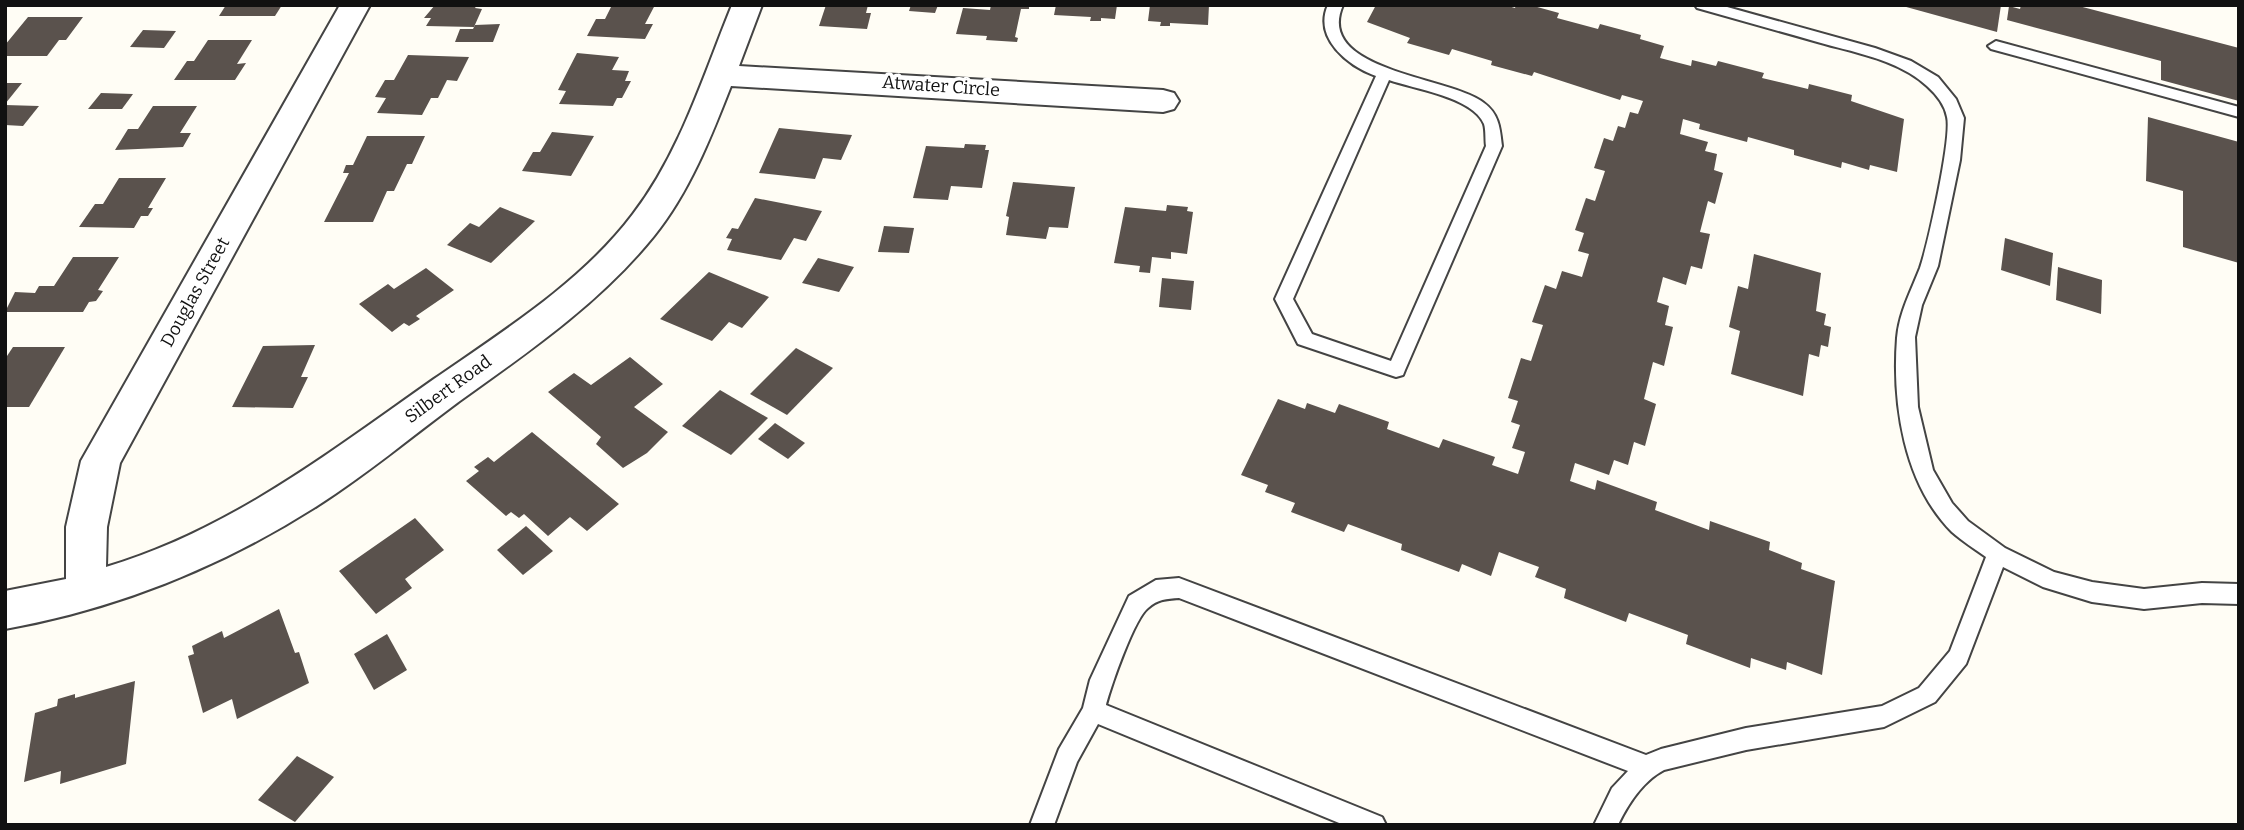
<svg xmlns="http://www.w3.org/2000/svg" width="2244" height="830" font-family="Bitter,serif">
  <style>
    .building { fill: #5a524d }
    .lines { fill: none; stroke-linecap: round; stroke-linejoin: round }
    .lane-casing { stroke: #444; stroke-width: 4 }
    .street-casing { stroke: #444; stroke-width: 4 }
    .lane { fill: #fff; fill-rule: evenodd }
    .street { fill: #fff; fill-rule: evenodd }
    .labels { text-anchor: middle; stroke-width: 7; stroke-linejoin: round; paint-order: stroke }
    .street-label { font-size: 18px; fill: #111; stroke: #fff }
  </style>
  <rect width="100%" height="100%" fill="#fffdf5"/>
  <g class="building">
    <polygon points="226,5 282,5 275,16 219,16"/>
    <polygon points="435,5 477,5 475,8 482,9 474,27 426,26 431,18 424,18"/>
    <polygon points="612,5 655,5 645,24 653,24 645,39 587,36 596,19 605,19"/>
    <polygon points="826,5 868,5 866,13 871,13 867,29 819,26"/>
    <polygon points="911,5 938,5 935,13 909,11"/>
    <polygon points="991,5 1029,5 1029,9 1021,9 1015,37 1018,38 1017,42 986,40 987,36 956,34 963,8 990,10"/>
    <polygon points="1056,5 1117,5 1115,19 1101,18 1101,21 1090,21 1091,17 1054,15"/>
    <polygon points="1150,5 1209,5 1208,25 1170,23 1170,26 1160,26 1161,22 1148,21"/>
    <polygon points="1376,5 1505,5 1515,8 1516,5 1530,5 1559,13 1557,18 1598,29 1600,24 1641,35 1640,39 1664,46 1660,58 1691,66 1692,60 1716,66 1718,61 1764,73 1762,78 1808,89 1809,84 1852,95 1851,101 1904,119 1897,172 1870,165 1869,170 1842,162 1841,168 1794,155 1794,150 1748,137 1747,142 1699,129 1700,124 1683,119 1680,134 1708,142 1705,151 1717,154 1714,170 1723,173 1715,204 1708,201 1700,232 1710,234 1702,269 1691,266 1686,285 1663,277 1657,302 1669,306 1665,325 1673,327 1664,366 1653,362 1644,399 1656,404 1645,446 1634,442 1628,465 1614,460 1609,475 1575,463 1570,481 1595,490 1597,480 1657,502 1655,510 1709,530 1710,521 1770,542 1769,550 1802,563 1801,569 1835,581 1822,675 1787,662 1786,670 1751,658 1750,668 1686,644 1688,635 1629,613 1626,622 1564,598 1566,589 1535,577 1539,567 1499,552 1491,576 1462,564 1459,572 1401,550 1402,544 1348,524 1344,532 1291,512 1295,503 1265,492 1268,485 1241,475 1278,399 1305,409 1307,403 1335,413 1339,404 1389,422 1387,429 1439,448 1443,439 1495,457 1492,465 1518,474 1525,452 1512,448 1520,425 1511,422 1518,401 1508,398 1521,358 1531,361 1543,325 1532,322 1545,285 1556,289 1562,271 1582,277 1589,254 1578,251 1584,233 1575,230 1586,198 1595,201 1605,171 1594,168 1604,138 1613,141 1618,126 1625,128 1630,112 1638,114 1643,101 1622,95 1620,100 1534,72 1532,76 1491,65 1492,61 1452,49 1449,55 1407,43 1410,38 1367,22"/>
    <polygon points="1899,5 2001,5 1997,32"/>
    <polygon points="2021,5 2075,5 2239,48 2239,101 2161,80 2161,61 2007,20 2009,6 2020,9"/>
    <polygon points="28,17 83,17 66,40 59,40 47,56 5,56 5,45"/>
    <polygon points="500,24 493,42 455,42 460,29 473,29 475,25"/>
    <polygon points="143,30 176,31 164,48 130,47"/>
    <polygon points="208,40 252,40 237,64 246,63 235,80 174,80 187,61 194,61"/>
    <polygon points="577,53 619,57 612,70 629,71 625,81 631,81 622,98 617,98 613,106 559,104 566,91 558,90"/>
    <polygon points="408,55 469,57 457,81 447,80 438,98 431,98 422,115 377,113 386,98 375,97 385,80 394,80"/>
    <polygon points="5,83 22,83 5,104"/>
    <polygon points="101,93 133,94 122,109 88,109"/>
    <polygon points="5,105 39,106 23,126 5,125"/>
    <polygon points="153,106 197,106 180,133 191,133 183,147 115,150 128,129 138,129"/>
    <polygon points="2148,117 2239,142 2239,263 2183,247 2183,191 2146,181"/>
    <polygon points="779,128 829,133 852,135 841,160 823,158 815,179 759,173"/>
    <polygon points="552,132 594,136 571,176 522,171 533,152 540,152"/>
    <polygon points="367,136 425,136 412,164 407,164 394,191 387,191 373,222 324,222 349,173 343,173 346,165 353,165"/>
    <polygon points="965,144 986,145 985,150 989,150 982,188 951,186 948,200 913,198 926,146 964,148"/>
    <polygon points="119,178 166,178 148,208 153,208 148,216 141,216 134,228 79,227 95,204 103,204"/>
    <polygon points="1013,182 1075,187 1068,228 1049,227 1046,239 1006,235 1009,217 1006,216"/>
    <polygon points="755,198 822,211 806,241 794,238 781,260 727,250 732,239 726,238 732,228 738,229"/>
    <polygon points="1167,205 1188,207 1187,211 1193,212 1187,254 1171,252 1171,259 1152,257 1150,273 1139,272 1140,266 1114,263 1125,207 1166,211"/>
    <polygon points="500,207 535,221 491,263 447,245 470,223 479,227"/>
    <polygon points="884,226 914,228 909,253 878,252"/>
    <polygon points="2005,238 2053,253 2050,286 2001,270"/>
    <polygon points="1754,254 1821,273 1816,311 1826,314 1824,325 1831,327 1828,347 1821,345 1819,357 1809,354 1803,396 1731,374 1740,331 1729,327 1738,286 1748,289"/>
    <polygon points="73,257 119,257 98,290 103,291 96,301 89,302 83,312 5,312 15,292 35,293 39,286 54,286"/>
    <polygon points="818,258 854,267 839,292 802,283"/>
    <polygon points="2058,267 2102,280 2101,314 2056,300"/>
    <polygon points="426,268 454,290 416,316 420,319 409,326 404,323 392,332 359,304 388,284 394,289"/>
    <polygon points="709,272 769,297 742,328 729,322 712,341 660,319"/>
    <polygon points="1162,278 1194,281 1191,310 1159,307"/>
    <polygon points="315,345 301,377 308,377 293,408 232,407 263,346"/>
    <polygon points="13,347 65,347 29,407 5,407 5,359"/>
    <polygon points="796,348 833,368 787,415 750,394"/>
    <polygon points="630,357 663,384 634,407 668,432 647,453 623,468 596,444 601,437 548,392 574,373 591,385"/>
    <polygon points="720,390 768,418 731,455 682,426"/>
    <polygon points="775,423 805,443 788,459 758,439"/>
    <polygon points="532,432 619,504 587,531 570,517 548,536 524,514 519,518 511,512 506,516 466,481 479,471 474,467 488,457 494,462"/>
    <polygon points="415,518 444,550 405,579 412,588 376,614 339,571"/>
    <polygon points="526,526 553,551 523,575 497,550"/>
    <polygon points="279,609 295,653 299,652 309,683 237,719 232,699 203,713 188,656 194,654 192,646 222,631 224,638"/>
    <polygon points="387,634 407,670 374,690 354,654"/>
    <polygon points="135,681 126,764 60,784 61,771 24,782 35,713 57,706 58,699 75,694 75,698"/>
    <polygon points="297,756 334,777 295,822 258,800"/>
  </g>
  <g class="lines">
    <defs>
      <g id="lane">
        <path d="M1328,5H1343C1313,72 1453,77 1484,103C1499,114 1500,128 1502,146L1405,370L1403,375L1396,377L1298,344L1275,299L1376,76C1348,66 1313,38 1328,5ZM1389,80C1414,89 1473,97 1484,124C1486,130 1485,140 1486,146L1391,361L1312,334L1293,299Z"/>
        <path d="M1695,5H1720L1875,48L1911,61L1938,77L1956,99L1964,118L1960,160L1938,266L1922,305L1915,337L1918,407L1933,470L1952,503L1968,521L2005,548L2054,572L2092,582L2144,589L2202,583L2239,584V604L2202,603L2144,609L2092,602L2043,587L2003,567L1966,664L1935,702L1884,727L1746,750L1664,770C1643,781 1628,804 1618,825H1594L1612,788L1628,771L1179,598C1166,599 1158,599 1148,608C1134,619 1111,686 1106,705L1382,817L1386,825H1344L1098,724L1077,762L1054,825H1030L1059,749L1083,708L1090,680L1129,596L1156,580L1179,578L1646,755L1661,749L1746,728L1882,706L1919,688L1950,651L1986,557C1975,549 1962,541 1952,532C1904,484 1892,404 1897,338C1899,313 1911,291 1920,268C1928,244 1952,137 1947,117C1945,105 1936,94 1927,86C1898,59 1851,52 1814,41C1775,30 1736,19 1697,8Z"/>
        <polygon points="1996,41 2239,107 2239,117 1991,49 1988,46"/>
      </g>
      <path id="street" d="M340,5H370L120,463L107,527L106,567C230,530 330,452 434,379C503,331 582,282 633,214C680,153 703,76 732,5H762L739,66L1163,90L1174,93L1179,101L1174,109L1163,112L731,86C711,137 689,193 654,236C600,303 527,353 457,403C411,437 366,475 317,506C221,567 117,609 5,629V591L66,579V527L81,461Z"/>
    </defs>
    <use href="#lane" class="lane-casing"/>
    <use href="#street" class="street-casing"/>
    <use href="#lane" class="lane"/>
    <use href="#street" class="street"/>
  </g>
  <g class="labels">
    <g class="street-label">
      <text transform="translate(941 86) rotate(4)" y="6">Atwater Circle</text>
      <text transform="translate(195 292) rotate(-61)" y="6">Douglas Street</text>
      <text transform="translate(448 389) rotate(-36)" y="6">Silbert Road</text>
    </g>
  </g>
  <rect width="2244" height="830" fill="none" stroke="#111111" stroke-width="14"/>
</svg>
